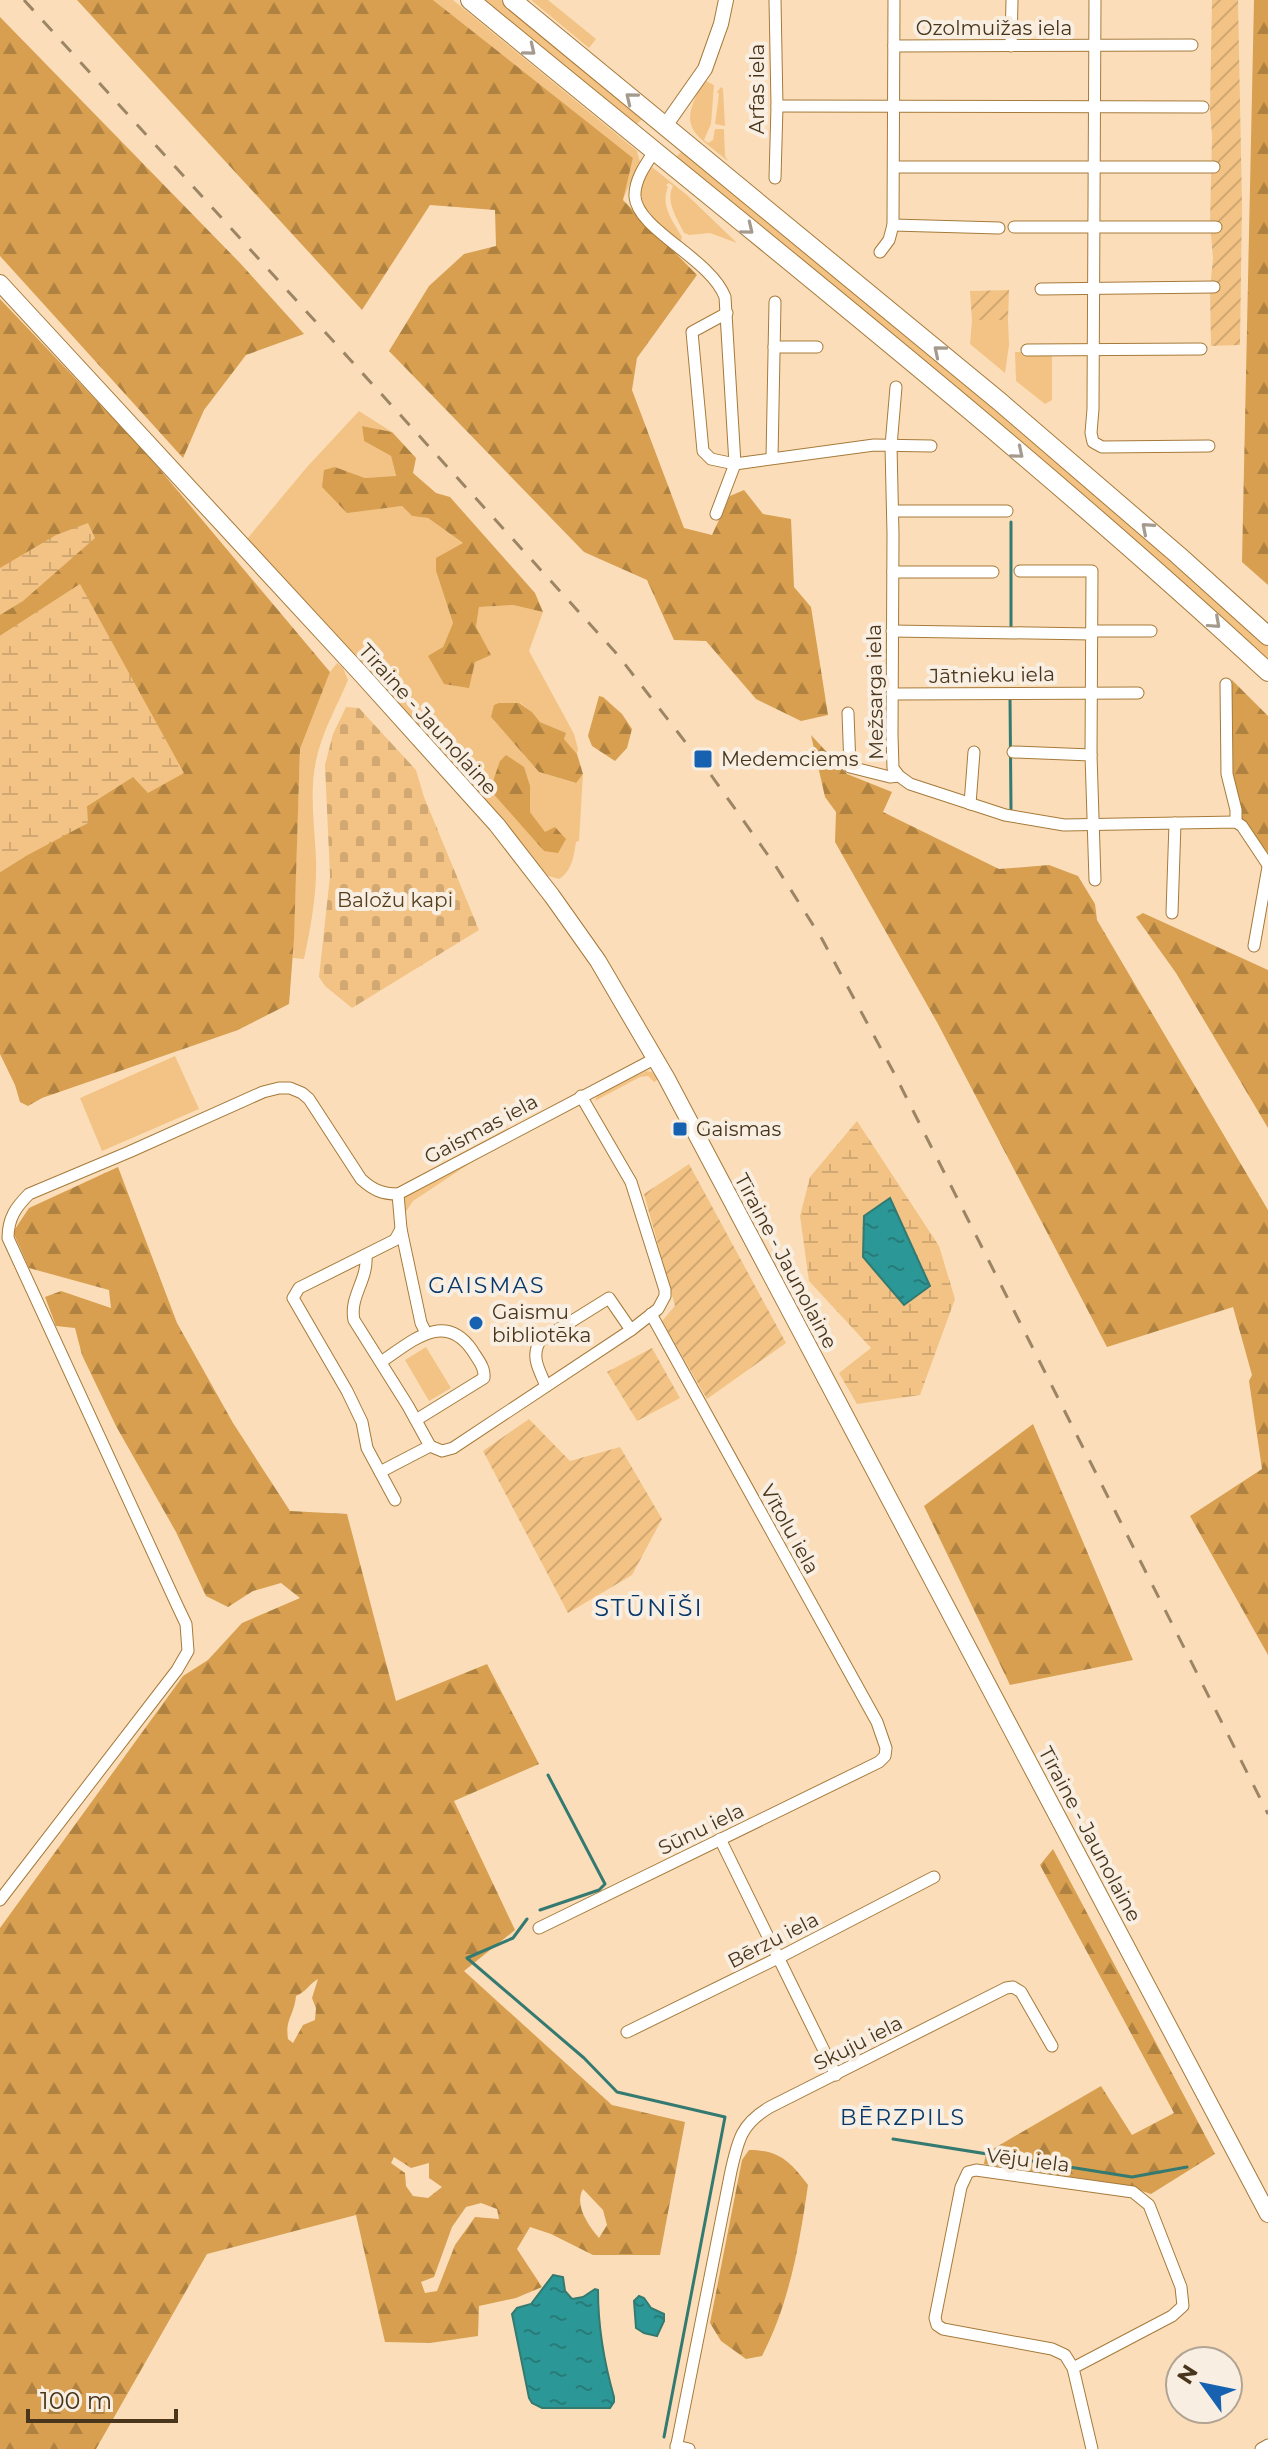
<svg xmlns="http://www.w3.org/2000/svg" width="1268" height="2449" font-family="Montserrat,sans-serif">
  <style>
    .green { fill: #f2c384; fill-rule: evenodd }
    .forest { fill: url(#forest-firs); fill-rule: evenodd }
    .wetland { fill: url(#wetland-marsh) }
    .cemetery { fill: url(#cemetery-stones) }
    .garden { fill: url(#garden-furrows) }
    .water { fill: url(#water-ripples); stroke: #347a71; stroke-width: 2 }
    .lines { fill: none; stroke-linecap: round; stroke-linejoin: round }
    .stream { stroke: #347a71; stroke-width: 3 }
    .minor-casing { stroke: #a67a3a; stroke-width: 13 }
    .tertiary-casing { stroke: #a67a3a; stroke-width: 16 }
    .secondary-casing { stroke: #a67a3a; stroke-width: 18 }
    .trunk-casing { stroke: #a67a3a; stroke-width: 20 }
    .minor { stroke: #fff; stroke-width: 11 }
    .tertiary { stroke: #fff; stroke-width: 14 }
    .secondary { stroke: #fff; stroke-width: 16 }
    .trunk { stroke: #fff; stroke-width: 18 }
    .rail { stroke: #9c8565; stroke-width: 3; stroke-dasharray: 14 14; stroke-linecap: butt }
    .oneway { stroke: #a49a8d }
    .poi-dot { fill: #1662b1; stroke: #f8eee2; stroke-width: 3 }
    .labels { text-anchor: middle; stroke-width: 8; stroke-linejoin: round; paint-order: stroke }
    .street-label { font-size: 20px; fill: #48351b; stroke: #f8eee2 }
    .poi-label { font-size: 20px; fill: #48351b; stroke: #f8eee2; text-anchor: start }
    .park-label { font-size: 20px; fill: #57401e; stroke: #f8eee2 }
    .neighbourhood-label { font-size: 22px; letter-spacing: 2px; fill: #07386a; stroke: #f8eee2 }
    .quarter-label { font-size: 24px; letter-spacing: 2px; fill: #07386a; stroke: #f8eee2 }
  </style>
  <defs>
    <pattern id="forest-firs" width="22" height="20" patternUnits="userSpaceOnUse" patternTransform="scale(2)"><rect width="22" height="20" fill="#d79f4f"/><path d="M5 1l3.5 6h-7zM16 11l3.5 6h-7z" fill="#b08241"/></pattern>
    <pattern id="wetland-marsh" width="20" height="14" patternUnits="userSpaceOnUse" patternTransform="scale(2)"><rect width="20" height="14" fill="#f2c384"/><path d="M1 5h8M5 5V1M11 12h8M15 12V8" fill="none" stroke="#d1a871"/></pattern>
    <pattern id="cemetery-stones" width="16" height="16" patternUnits="userSpaceOnUse" patternTransform="scale(2)"><rect width="16" height="16" fill="#f2c384"/><path d="M2 7V4a2 2 0 0 1 4 0v3zM10 15v-3a2 2 0 0 1 4 0v3z" fill="#d1a871"/></pattern>
    <pattern id="garden-furrows" width="10" height="10" patternUnits="userSpaceOnUse" patternTransform="scale(2)"><rect width="10" height="10" fill="#f2c384"/><path d="M-1 1l2-2M0 10L10 0M9 11l2-2" fill="none" stroke="#d1a871"/></pattern>
    <pattern id="water-ripples" width="26" height="14" patternUnits="userSpaceOnUse" patternTransform="scale(2)"><rect width="26" height="14" fill="#2b9796"/><path d="M2 4q2-2 4 0t4 0M15 11q2-2 4 0t4 0" fill="none" stroke="#277c7a"/></pattern>
  </defs>
  <rect width="100%" height="100%" fill="#fbdeb9"/>
  <g class="green">
    <polygon points="433,0 453,0 637,151 640,162 623,199 633,158"/>
    <polygon points="482,0 501,0 641,115 642,119 635,126"/>
    <polygon points="531,0 548,0 596,39 589,48"/>
    <path d="M704,80L714,85L711,124L704,140L708,143L713,140L715,129H724L725,156L728,161C690,130 678,128 704,80Z"/>
    <polygon points="721,87 723,89 725,126 715,124 719,94 717,92"/>
    <path d="M683,150C880,313 1078,475 1268,646V661L675,158Z"/>
    <path d="M652,167L687,195L737,243L710,233L689,235L684,233C677,218 665,201 673,186L669,183L666,185L668,187C660,206 673,221 682,237L680,244C664,228 632,209 642,183C645,176 646,172 652,167Z"/>
    <polygon points="972,320 1008,320 1009,345 1005,373 970,344"/>
    <polygon points="1052,351 1052,400 1045,404 1016,381 1015,352"/>
    <path d="M359,411L392,432L362,426L364,441L391,456L396,477L365,478L335,467L347,512L402,506L412,516L428,518L464,544L436,571L453,623L443,647L444,684L476,627L479,607L513,605L543,612L529,651L574,734L578,749L577,754L564,739L565,733L540,722L532,712L520,703H499L491,717L539,772L575,783L583,774L579,841L576,842C574,856 572,871 559,879L545,875L482,796L247,539L307,467ZM506,755L530,786V812L545,833L544,851L520,822Z"/>
    <path d="M337,663L343,668L348,680C337,707 322,731 316,761C309,793 315,828 316,860C317,894 311,926 304,959L293,958L300,749L330,672Z"/>
    <polygon points="175,1056 199,1109 102,1151 80,1098"/>
    <polygon points="646,1071 652,1072 659,1079 654,1082 648,1076 640,1077 595,1101 597,1096"/>
    <polygon points="475,1160 413,1201 403,1216 401,1201 409,1194"/>
    <polygon points="426,1347 451,1388 429,1401 405,1360"/>
  </g>
  <g class="forest">
    <polygon points="77,0 433,0 633,158 623,200 697,275 637,358 632,390 684,528 712,535 730,496 744,490 763,514 791,519 794,587 811,607 828,715 801,721 756,699 706,641 674,640 647,580 584,552 389,351 429,286 464,254 496,246 495,210 430,205 362,310"/>
    <polygon points="1254,0 1268,0 1268,585 1242,562"/>
    <polygon points="0,17 240,263 304,334 246,355 204,410 183,458 0,256"/>
    <polygon points="0,299 146,453 330,672 300,749 294,939 289,1004 238,1030 42,1098 28,1106 20,1102 15,1085 0,1054 0,872 24,857 87,806 134,776 79,585 0,636"/>
    <polygon points="362,426 392,432 416,458 413,473 436,493 450,497 535,593 543,612 513,605 479,607 476,627 491,655 475,662 469,688 444,684 428,656 443,647 453,623 436,571 436,558 463,543 428,518 412,516 402,506 347,513 322,487 324,470 335,467 365,478 396,476 391,456 364,441"/>
    <polygon points="1232,680 1268,716 1268,853 1241,821 1230,769"/>
    <polygon points="599,696 603,697 622,714 632,729 627,748 615,761 592,746 588,736"/>
    <polygon points="499,703 519,703 532,712 540,722 566,733 564,739 577,754 583,774 576,783 539,772 491,717 494,705"/>
    <polygon points="811,735 847,774 892,792 883,812 999,869 1049,865 1078,876 1095,904 1097,920 1268,1210 1268,1655 1190,1516 1262,1469 1249,1381 1252,1375 1233,1307 1107,1347 938,1024 835,842 836,812 825,797"/>
    <polygon points="506,755 524,767 530,786 530,812 545,832 555,827 566,839 558,853 544,851 490,790 500,761"/>
    <polygon points="1143,913 1268,970 1268,1128 1176,973 1136,917"/>
    <path d="M118,1167L177,1323L233,1423L290,1511L347,1514L396,1701L487,1664L539,1764L454,1801L515,1930L464,1971L612,2105L685,2122L660,2255H593L551,2234L530,2227L517,2249L542,2287L516,2298L479,2306L478,2336L430,2343L385,2342L356,2215L207,2254L96,2449H0V1928L183,1676L208,1660L242,1623L300,1598L281,1583L253,1591L228,1607L206,1596L176,1532L116,1426L82,1355L75,1328L56,1326L45,1297L61,1291L111,1308L109,1290L29,1268L13,1232L29,1208ZM318,1979L312,1998L316,2008L315,2020L303,2025L293,2043L288,2039C285,2019 294,2016 296,1996C306,1992 309,1984 318,1979ZM394,2157L411,2168L429,2163V2178L442,2187L428,2198L413,2196L406,2186L405,2173L391,2163ZM583,2189L603,2210L607,2225L599,2238C588,2225 574,2205 583,2189ZM481,2203L497,2209L499,2219L475,2217L455,2245L437,2291L425,2293L421,2282L434,2277L452,2227L466,2207Z"/>
    <polygon points="1033,1424 1133,1660 1010,1685 924,1506"/>
    <polygon points="1053,1849 1215,2154 1151,2194 1124,2185 984,2164 986,2153 1101,2086 1132,2135 1174,2113 1040,1865"/>
    <path d="M749,2150C780,2150 790,2162 808,2185C799,2246 790,2301 762,2356L746,2359L721,2341L710,2323L742,2160Z"/>
  </g>
  <g class="wetland">
    <polygon points="88,523 95,538 23,601 0,615 0,568 56,535"/>
    <polygon points="80,584 184,773 148,793 133,777 87,806 88,823 24,857 0,872 0,636"/>
    <polygon points="857,1121 939,1246 955,1299 920,1395 857,1404 839,1373 871,1348 809,1281 800,1216 810,1177"/>
  </g>
  <polygon class="cemetery" points="346,707 359,708 416,770 424,797 479,930 352,1008 325,986 319,977 330,876 325,765 333,734"/>
  <g class="garden">
    <polygon points="1212,0 1238,0 1242,204 1240,345 1211,346 1210,289 1213,258 1210,224 1212,136 1210,109"/>
    <polygon points="1009,290 1008,320 972,320 970,291"/>
    <polygon points="689,1164 786,1343 707,1399 662,1321 675,1306 644,1194"/>
    <polygon points="652,1348 680,1398 637,1421 607,1372"/>
    <polygon points="529,1419 570,1461 620,1447 662,1519 632,1575 568,1613 483,1451"/>
  </g>
  <g class="water">
    <polygon points="890,1198 930,1286 904,1305 863,1257 864,1216"/>
    <path d="M553,2275L563,2277L565,2291L572,2299L583,2297L595,2289L598,2290C598,2326 604,2362 614,2397V2402L610,2408H542L532,2403L529,2398L512,2314L517,2308L531,2304Z"/>
    <polygon points="639,2296 644,2298 651,2308 664,2314 664,2321 657,2336 644,2333 636,2328 634,2301"/>
  </g>
  <g class="lines">
    <g class="stream">
      <polyline points="1011,628 1011,522"/>
      <polyline points="1010,698 1011,809"/>
      <polyline points="540,1910 599,1890 605,1884 548,1775"/>
      <polyline points="527,1919 513,1938 467,1958 584,2058 617,2092 725,2117 664,2437"/>
      <polyline points="893,2139 1132,2177 1187,2167"/>
    </g>
    <defs>
      <g id="minor">
        <polyline points="1095,0 1093,409 1091,433 1093,442 1102,447 1209,446"/>
        <polyline points="894,46 1192,45"/>
        <polyline points="1011,46 1012,0"/>
        <polyline points="777,106 1203,107"/>
        <path d="M654,152C645,165 634,181 635,197C638,230 711,259 725,297L735,464L716,514"/>
        <polyline points="894,167 1214,167"/>
        <polyline points="775,178 777,106 775,0"/>
        <polyline points="893,225 999,228"/>
        <polyline points="1014,227 1216,227"/>
        <polyline points="880,252 889,240 893,225 894,0"/>
        <polyline points="1041,289 1214,287"/>
        <polyline points="727,313 692,332 703,451 711,459 735,464 874,445 931,446"/>
        <polyline points="774,347 817,347"/>
        <polyline points="1027,350 1201,349"/>
        <polyline points="896,387 891,446 893,534 892,735 893,768 899,776 910,784 1005,815 1064,825 1236,822 1242,826 1268,865"/>
        <polyline points="772,458 775,302"/>
        <polyline points="893,511 1007,511"/>
        <polyline points="1020,571 1092,571 1091,755 1095,880"/>
        <polyline points="893,572 993,572"/>
        <polyline points="892,631 1092,634"/>
        <polyline points="1091,631 1151,631"/>
        <polyline points="1226,684 1227,774 1236,810 1236,822"/>
        <polyline points="892,694 1138,693"/>
        <polyline points="848,713 850,767 890,777 899,776"/>
        <polyline points="1013,752 1091,755"/>
        <polyline points="970,804 974,752"/>
        <polyline points="1172,913 1175,823"/>
        <polyline points="1254,946 1268,867"/>
        <polyline points="398,1194 401,1229 421,1323 426,1333"/>
        <path d="M366,1256C368,1280 349,1297 354,1320L408,1406L430,1446"/>
        <path d="M381,1362C411,1342 444,1310 472,1350C478,1360 485,1367 484,1378L416,1420"/>
        <path d="M546,1386C540,1371 530,1357 540,1341L609,1298L631,1330"/>
        <polyline points="430,1446 442,1451 453,1448 631,1330 658,1309 665,1296 665,1290 631,1182 581,1096"/>
        <polyline points="380,1472 430,1446"/>
        <polyline points="395,1500 367,1448 362,1422 347,1391 293,1298 299,1288 395,1240 401,1229"/>
        <polyline points="720,1839 836,2075"/>
        <path d="M0,1900L177,1670L188,1651L186,1624L177,1605L8,1238C8,1218 16,1207 29,1194L129,1152L263,1092L279,1088H290L302,1093L309,1099L361,1179C373,1190 382,1194 398,1194L656,1058"/>
        <polyline points="539,1928 879,1762 885,1756 886,1748 877,1722 651,1314"/>
        <polyline points="627,2032 780,1957 934,1877"/>
        <polyline points="1073,2368 1172,2316 1183,2306 1181,2287 1149,2205 1133,2192 976,2170 968,2172 961,2187 935,2318 937,2325 943,2329 1052,2349 1065,2355 1073,2368 1092,2449"/>
        <polyline points="676,2446 689,2449"/>
        <path d="M676,2449L731,2171C738,2140 741,2124 770,2107L1006,1988L1013,1987L1021,1992L1052,2046"/>
        <polyline points="1261,2449 1268,2445"/>
      </g>
      <polyline id="tertiary" points="665,126 705,69 721,24 726,0"/>
      <polyline id="secondary" points="0,283 361,674 497,825 552,896 598,961 666,1077 1268,2214"/>
      <g id="trunk">
        <path d="M470,0C738,221 1013,436 1268,672"/>
        <polyline points="512,0 999,401 1178,555 1268,636"/>
      </g>
    </defs>
    <use href="#minor" class="minor-casing"/>
    <use href="#tertiary" class="tertiary-casing"/>
    <use href="#secondary" class="secondary-casing"/>
    <use href="#trunk" class="trunk-casing"/>
    <use href="#minor" class="minor"/>
    <use href="#tertiary" class="tertiary"/>
    <use href="#secondary" class="secondary"/>
    <use href="#trunk" class="trunk"/>
    <polyline class="rail" points="24,0 617,654 711,775 775,865 822,939 894,1073 1268,1814"/>
  </g>
  <defs><path id="oneway-chevron" d="M-2-3.5L2.5 0L-2 3.5" fill="none" stroke-width="1.6" stroke-linecap="round" stroke-linejoin="round" transform="scale(2)"/></defs>
  <g class="oneway">
    <use href="#oneway-chevron" transform="translate(530 50) rotate(39)"/>
    <use href="#oneway-chevron" transform="translate(631 98) rotate(-141)"/>
    <use href="#oneway-chevron" transform="translate(748 229) rotate(39)"/>
    <use href="#oneway-chevron" transform="translate(939 351) rotate(-140)"/>
    <use href="#oneway-chevron" transform="translate(1018 453) rotate(40)"/>
    <use href="#oneway-chevron" transform="translate(1147 528) rotate(-139)"/>
    <use href="#oneway-chevron" transform="translate(1215 623) rotate(42)"/>
  </g>
  <g class="poi-dot">
    <rect x="693" y="749" width="20" height="20" rx="4"/>
    <rect x="672" y="1121" width="16" height="16" rx="4"/>
    <circle cx="476" cy="1323" r="8"/>
  </g>
  <g class="labels">
    <g class="street-label">
      <text x="994" y="35">Ozolmuižas iela</text>
      <text transform="translate(757 89) rotate(-90)" y="7">Arfas iela</text>
      <text transform="translate(992 675) rotate(-1)" y="7">Jātnieku iela</text>
      <text transform="translate(875 692) rotate(-91)" y="7">Mežsarga iela</text>
      <text transform="translate(428 719) rotate(48)" y="7">Tīraine - Jaunolaine</text>
      <text transform="translate(481 1129) rotate(-28)" y="7">Gaismas iela</text>
      <text transform="translate(786 1261) rotate(62)" y="7">Tīraine - Jaunolaine</text>
      <text transform="translate(790 1529) rotate(61)" y="7">Vītolu iela</text>
      <text transform="translate(701 1829) rotate(-26)" y="7">Sūnu iela</text>
      <text transform="translate(1090 1834) rotate(62)" y="7">Tīraine - Jaunolaine</text>
      <text transform="translate(773 1940) rotate(-27)" y="7">Bērzu iela</text>
      <text transform="translate(858 2043) rotate(-27)" y="7">Skuju iela</text>
      <text transform="translate(1028 2160) rotate(7)" y="7">Vēju iela</text>
    </g>
    <g class="poi-label">
      <text x="721" y="766">Medemciems</text>
      <text x="696" y="1136">Gaismas</text>
      <text x="492" y="1319">Gaismu<tspan x="492" dy="23">bibliotēka</tspan></text>
    </g>
    <g class="park-label">
      <text x="395" y="907">Baložu kapi</text>
    </g>
    <g class="neighbourhood-label">
      <text x="487" y="1293">GAISMAS</text>
      <text x="903" y="2125">BĒRZPILS</text>
    </g>
    <g class="quarter-label">
      <text x="649" y="1616">STŪNĪŠI</text>
    </g>
  </g>
  <g transform="translate(1204 2385) rotate(303)"><circle r="38" fill="#f8eee2" stroke="#b2a492" stroke-width="2"/>
  <path d="M0-6L14 30L0 20L-14 30Z" fill="#1662b1"/>
  <text y="-12" font-size="22" font-weight="bold" text-anchor="middle" fill="#48351b">N</text>
  </g>
  <path d="M28 2409v12h148v-12" fill="none" stroke="#48351b" stroke-width="4"/>
  <text x="40" y="2409" font-size="24" fill="#48351b" stroke="#f8eee2" stroke-width="6" paint-order="stroke">100 m</text>
</svg>
